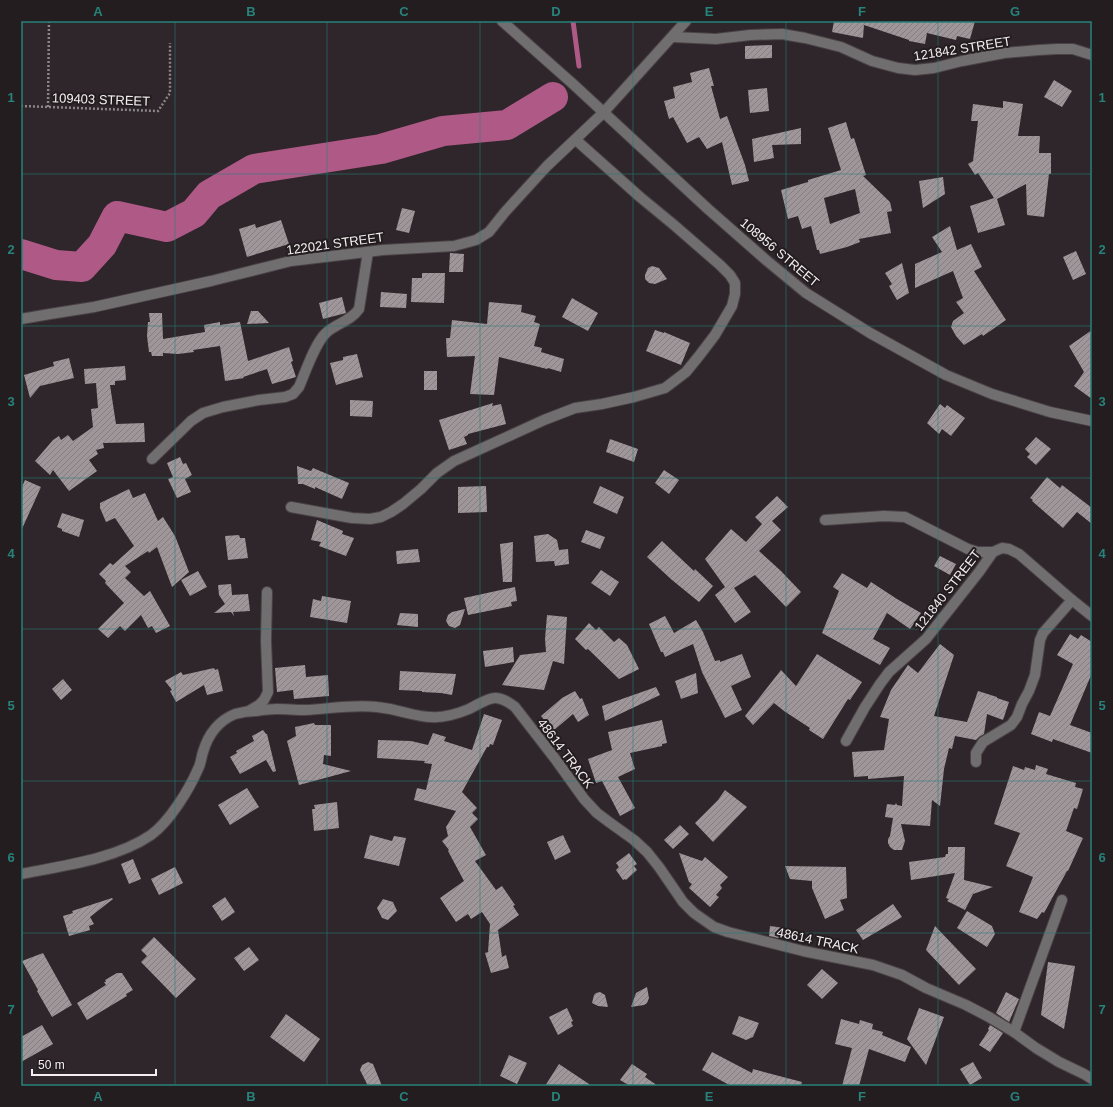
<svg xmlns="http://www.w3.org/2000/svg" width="1113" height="1107" font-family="Helvetica,sans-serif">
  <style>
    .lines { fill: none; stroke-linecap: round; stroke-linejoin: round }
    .stream { stroke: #ae5986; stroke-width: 5 }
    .river { stroke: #ae5986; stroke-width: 30 }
    .building { fill: url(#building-hatch); fill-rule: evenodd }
    .minor-casing { stroke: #4a4246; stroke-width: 12 }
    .tertiary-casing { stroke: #4a4246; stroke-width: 12 }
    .path { stroke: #8b8588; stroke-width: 2.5; stroke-dasharray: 2 2; stroke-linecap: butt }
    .minor { stroke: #716e6f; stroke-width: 10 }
    .tertiary { stroke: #716e6f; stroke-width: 10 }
    .grid { fill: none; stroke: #26827b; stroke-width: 1; stroke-opacity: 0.55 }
    .labels { text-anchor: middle; stroke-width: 4; stroke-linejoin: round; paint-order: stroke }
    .street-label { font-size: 13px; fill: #f3eef0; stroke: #241d20 }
    .neatline { fill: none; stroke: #26827b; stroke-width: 1.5 }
    .grid-label { font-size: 13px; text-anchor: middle; font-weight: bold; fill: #26827b }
  </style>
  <defs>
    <pattern id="building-hatch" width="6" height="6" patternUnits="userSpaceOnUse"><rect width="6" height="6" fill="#9f969a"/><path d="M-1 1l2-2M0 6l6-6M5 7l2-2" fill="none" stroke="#857e81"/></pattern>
  </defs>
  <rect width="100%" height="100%" fill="#2e262a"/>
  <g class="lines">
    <polyline class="stream" points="573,21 579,66"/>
    <polyline class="river" points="21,254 56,265 82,267 102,245 117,216 167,227 194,213 209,195 254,169 381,149 443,131 507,125 553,97"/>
  </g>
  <g class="building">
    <polygon points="834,21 975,21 970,39 957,36 956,40 927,33 925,44 909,41 909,40 864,25 863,38 832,32"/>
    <polygon points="772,45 772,58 745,59 745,46"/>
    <polygon points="709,68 714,86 711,86 720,119 727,116 745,165 749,181 732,185 722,142 707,149 699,137 687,143 673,117 669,119 664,101 675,98 673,87 692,82 690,73"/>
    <polygon points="1054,80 1072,91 1062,107 1044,97"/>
    <polygon points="767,88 769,111 750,113 748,90"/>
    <polygon points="1003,101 1023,104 1018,136 1040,136 1039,153 1051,153 1051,174 1049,174 1044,217 1027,215 1026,184 997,199 1005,225 978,233 970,206 994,198 978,173 975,175 968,164 973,161 978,121 971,121 973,104 1003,108"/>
    <path d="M846,122L851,139L854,138L866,175L863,176L890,202L892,211L887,212L891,233L859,239L860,242L847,247L820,254L819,250H817L811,226L802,229L798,216L788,219L781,190L808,182V180L841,170L828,128ZM855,189L860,213L830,224L824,198Z"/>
    <polygon points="801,128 801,144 772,145 774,158 754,162 752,139"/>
    <polygon points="943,177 945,194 923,208 919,181"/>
    <polygon points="402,208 415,211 409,233 396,230"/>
    <polygon points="281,220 289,244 247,257 239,229 255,224 256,228"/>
    <polygon points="950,226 957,250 971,244 982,267 974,271 985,288 1006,320 983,336 982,334 964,345 956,336 951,327 953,321 964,313 956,302 963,298 953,271 915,288 915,264 942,252 932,237"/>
    <polygon points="1076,251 1086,274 1073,280 1063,257"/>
    <polygon points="450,253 464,254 463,272 449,272"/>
    <polygon points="902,263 909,293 897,300 889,286 892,284 885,273"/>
    <polygon points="652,266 659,268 667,279 655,284 649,283 645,279 645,275 648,268"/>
    <polygon points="422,273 445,273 444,303 411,302 412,278 422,278"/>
    <polygon points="381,292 407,294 406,308 380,307"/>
    <polygon points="342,297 346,313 323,319 319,303"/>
    <polygon points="572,298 598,313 588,331 562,317"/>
    <polygon points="489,302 522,305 521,312 536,316 534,322 540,324 534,346 542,348 541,352 564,359 561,372 548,368 547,369 499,357 494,395 470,394 475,356 447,357 446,338 450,338 452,320 487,324"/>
    <polygon points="251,311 258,311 269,323 247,324"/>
    <polygon points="149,313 162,313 163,339 205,332 204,325 220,322 220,325 240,322 248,361 289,347 293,361 291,362 296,377 272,384 267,369 243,377 244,378 225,381 220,346 193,350 194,352 178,354 163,353 163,356 152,356 151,352 149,352 147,336 148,322 150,322"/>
    <polygon points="655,330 664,333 664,332 690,343 681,365 646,351"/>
    <polygon points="1092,330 1092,399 1074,386 1084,372 1069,346"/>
    <polygon points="357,354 363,377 336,385 330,363 343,360 343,357"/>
    <polygon points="69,358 74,378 40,386 30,398 24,375 54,366 53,362"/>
    <polygon points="125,366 126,380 115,381 115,385 110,385 116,424 144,423 145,442 103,443 104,448 96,450 98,454 89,460 97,471 69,491 53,470 50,475 35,461 53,440 59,436 61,440 68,435 73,441 93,427 91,409 98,408 96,383 85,384 84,369"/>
    <rect x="424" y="371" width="13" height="19"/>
    <polygon points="350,400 373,401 372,417 350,416"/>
    <polygon points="493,403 492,406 501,404 506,424 468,434 468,435 464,437 467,444 449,450 439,420"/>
    <polygon points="940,404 945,408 947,405 965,418 951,436 942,429 939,434 927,423"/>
    <polygon points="1036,437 1051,449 1036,465 1027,457 1030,454 1025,449"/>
    <polygon points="610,439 638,449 634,462 606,452"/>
    <polygon points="180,457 183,464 186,463 192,475 185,479 191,492 177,498 168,479 173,477 167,463"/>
    <polygon points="297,466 311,471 313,468 349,483 342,499 315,487 315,489 303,484 298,484"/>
    <polygon points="664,470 679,480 669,494 655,483"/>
    <polygon points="1047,477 1060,488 1062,485 1092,508 1092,524 1077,512 1063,528 1032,501 1033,500 1030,498"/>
    <polygon points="25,480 41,487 21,531 21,489"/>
    <polygon points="486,486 487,512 458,513 458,487"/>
    <polygon points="600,486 624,497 617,514 593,503"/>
    <polygon points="129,489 133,498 145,493 158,521 163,517 175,536 189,572 172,587 157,547 149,553 148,551 125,566 131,572 125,578 144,596 150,591 170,626 156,633 152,626 148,628 141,615 125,631 120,626 108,638 98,629 124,603 105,583 106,581 99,574 110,563 113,565 134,546 115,518 106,522 100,508 100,503"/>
    <polygon points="777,496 788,507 772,521 781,530 759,551 781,571 801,592 786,607 755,575 734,588 751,612 735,623 715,595 725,587 705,559 731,529 746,542 762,524 755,517"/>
    <polygon points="62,513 84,520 79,537 62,531 62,529 57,527"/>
    <polygon points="317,520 343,531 342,534 354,538 346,556 319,546 321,542 311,540"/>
    <polygon points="586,530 605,537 600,549 581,542"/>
    <polygon points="548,534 557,540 559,550 568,549 569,564 555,566 554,561 536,562 534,536"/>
    <polygon points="239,535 240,538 245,538 248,558 228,560 225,536"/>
    <polygon points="662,541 694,571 695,569 713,586 699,602 672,580 647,557"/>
    <polygon points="513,542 512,582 503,582 500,544"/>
    <polygon points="418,549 420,562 397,564 396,551"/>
    <polygon points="940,556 956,564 950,575 934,566"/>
    <polygon points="601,570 619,582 610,596 591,583"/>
    <polygon points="198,571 207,587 190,596 181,580"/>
    <polygon points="842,573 867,588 871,582 897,599 921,613 910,629 887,613 873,639 890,648 880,665 822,633 839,591 833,587"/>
    <polygon points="231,584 232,595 248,594 250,611 233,612 234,616 231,612 214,613 225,604 219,595 218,585"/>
    <polygon points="515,587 517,601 511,602 512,606 468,615 464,598"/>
    <polygon points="322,596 351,601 347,623 310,617 313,599 321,601"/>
    <polygon points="465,609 460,625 455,628 449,626 446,621 448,615 452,612"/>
    <polygon points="400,613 418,614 418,627 397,625"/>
    <polygon points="547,615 567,617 564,664 553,661 544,690 502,685 520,655 546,652 545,639"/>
    <polygon points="665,616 674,633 696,620 703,632 715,661 720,660 720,662 742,654 751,677 731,686 742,710 725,718 702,672 693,644 665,657 663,652 661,652 649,624"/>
    <polygon points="589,623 596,630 599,627 614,642 619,638 627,645 639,669 619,679 588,649 586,650 575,639"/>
    <polygon points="1070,634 1078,639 1081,635 1092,642 1092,673 1070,725 1092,733 1092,753 1053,739 1052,742 1031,734 1039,712 1050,716 1073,664 1057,655"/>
    <polygon points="940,644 954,655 934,716 967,722 978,691 997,697 997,698 1009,702 1003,720 987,714 984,734 979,737 976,740 955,736 952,749 949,748 944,769 940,806 932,800 930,826 901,824 905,841 902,850 894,850 890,847 888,843 888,839 890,836 893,818 885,817 887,804 895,805 896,803 897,805 902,806 904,776 868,779 868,776 854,777 852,752 884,750 889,719 880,717 891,690 908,665 918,673"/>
    <polygon points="513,647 514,662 485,667 483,651"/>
    <polygon points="817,654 862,682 850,700 848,699 823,739 809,730 810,728 784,711 774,703 753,725 745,716 781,670 796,686"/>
    <polygon points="305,665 306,677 328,675 329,696 294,699 293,690 277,692 275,668"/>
    <polygon points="214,668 215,670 218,669 223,691 207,695 204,685 176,702 170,691 172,690 165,681 181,672 183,675"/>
    <polygon points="400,671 456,674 452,695 441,693 422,692 422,691 399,690"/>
    <polygon points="696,673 698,693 681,699 675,681"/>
    <polygon points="63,679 72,690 61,700 52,689"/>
    <polygon points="656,687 660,695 605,721 602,706"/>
    <polygon points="575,691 580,699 582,698 589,715 578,722 573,714 553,731 541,716 562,698"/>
    <polygon points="484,714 502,720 493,745 490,744 489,747 487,747 462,792 477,808 472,813 478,819 470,827 486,855 475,861 496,890 502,886 515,905 513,906 519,915 498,930 502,957 506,955 509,968 491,973 485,953 488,952 490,924 482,912 471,919 468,914 456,922 440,898 464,881 448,851 449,850 442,841 448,836 446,827 456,811 414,800 417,788 426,790 432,764 424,763 425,761 377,758 378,740 411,741 428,745 433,733 446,737 444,741 472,750"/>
    <polygon points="662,720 667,743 662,744 662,746 630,753 635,769 618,777 635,808 620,816 602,781 596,783 588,759 612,750 608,732"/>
    <polygon points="314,723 315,725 331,725 331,756 324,755 323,764 351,771 299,785 287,741 296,736 295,727"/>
    <polygon points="263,730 266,734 267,734 276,771 273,772 266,760 240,774 230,757 237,753 236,751 254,741 252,736"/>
    <polygon points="1036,765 1048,769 1046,774 1076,783 1075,787 1083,789 1077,809 1074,808 1066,831 1083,838 1068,871 1067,871 1044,913 1042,912 1037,919 1019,912 1033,877 1006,866 1020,833 994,824 1013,766 1024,770 1025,767 1035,770"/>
    <polygon points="247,788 259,807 230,825 218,805"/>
    <polygon points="725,790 747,807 713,842 695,823 718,800"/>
    <polygon points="337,802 339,828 314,831 312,809 315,809 314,805"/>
    <polygon points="680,825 689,834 673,849 664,840"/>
    <polygon points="370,835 392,841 394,836 406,838 399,866 364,858"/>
    <polygon points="563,835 571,852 555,860 547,842"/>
    <polygon points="948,847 965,847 964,880 993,887 973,894 965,910 947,901 949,899 946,898 955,873 911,880 909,862 945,857 946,854 948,854"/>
    <polygon points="629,853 637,864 634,866 637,870 626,880 625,879 623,880 616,870 619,867 616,863"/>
    <polygon points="679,853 702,861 705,857 728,877 720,885 722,888 716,895 719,897 710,907 689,888 692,884 689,882"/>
    <polygon points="133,859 141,879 129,884 121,864"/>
    <polygon points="785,866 846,867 847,898 840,900 844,910 825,919 812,888 812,881 790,879"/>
    <polygon points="175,867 183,883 159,895 151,879"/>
    <polygon points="225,897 235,912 222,921 212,906"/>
    <polygon points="112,898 113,899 90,917 94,924 89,926 90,930 69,936 63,916 73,913 72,911"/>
    <polygon points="383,899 393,902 397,911 388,920 382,918 377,908"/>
    <polygon points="893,904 902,917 863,940 856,930"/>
    <polygon points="967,911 992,926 995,934 987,947 957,928"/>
    <polygon points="770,926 784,928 783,939 769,936"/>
    <polygon points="935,926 976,969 959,985 926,950"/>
    <polygon points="154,937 196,979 176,998 141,962 147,956 141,950"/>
    <polygon points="249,947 259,960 244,971 234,958"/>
    <polygon points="43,953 72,1005 52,1017 37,991 38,990 22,961"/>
    <polygon points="1048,962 1075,966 1064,1029 1041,1015"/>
    <polygon points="822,969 838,983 822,999 807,985"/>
    <polygon points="117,973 122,973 133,990 126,994 127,996 87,1020 77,1003 106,985 104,982 106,982 105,980"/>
    <polygon points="647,987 649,998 647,1003 644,1005 631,1007 636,993"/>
    <polygon points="600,992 605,995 608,1007 598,1006 592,1003 594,995 596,993"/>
    <polygon points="1006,992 1019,999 1009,1022 996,1013"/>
    <polygon points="567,1008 573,1021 571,1022 573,1026 558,1035 549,1017"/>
    <polygon points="919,1008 944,1017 926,1065 907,1039"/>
    <polygon points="286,1014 320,1039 304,1062 270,1037"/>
    <polygon points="739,1016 759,1023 753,1037 746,1040 732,1034"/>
    <polygon points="841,1019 859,1024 860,1020 873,1024 872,1029 883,1032 882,1035 911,1047 905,1062 869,1049 859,1086 842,1086 852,1048 835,1044"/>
    <polygon points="42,1025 53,1044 21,1062 21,1037"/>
    <polygon points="990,1025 1003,1033 990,1052 979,1045 989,1030 988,1029"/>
    <polygon points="712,1052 752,1073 753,1069 802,1082 801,1086 731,1086 702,1070"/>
    <polygon points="509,1055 527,1063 517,1084 500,1076"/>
    <polygon points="368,1062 373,1064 382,1086 368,1086 360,1070 362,1065"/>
    <polygon points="973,1062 982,1078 970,1085 960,1069"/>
    <polygon points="559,1064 592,1086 545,1086"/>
    <polygon points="632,1064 647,1074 645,1077 658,1086 630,1086 620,1080"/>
  </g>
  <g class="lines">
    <defs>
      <g id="minor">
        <polyline points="673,37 716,39 750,35 782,34 805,38 841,47 872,61 898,68 915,70 934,68 962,61 1004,53 1039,50 1057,49 1073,49 1092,55"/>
        <polyline points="21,319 50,314 94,307 211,281 291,261 383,250 454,246 476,240 489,232 505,212 547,166 603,113"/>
        <path d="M152,459L191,421L203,413L223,407L259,400L285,397L293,394L299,387C305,373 315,343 326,333C335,324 351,321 359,309L368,252"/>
        <polyline points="291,507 352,518 370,519 381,517 391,512 403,504 421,489 437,473 454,461 544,420 575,408 602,404 634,397 665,388 686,372 699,356 715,335 732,306 735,294 735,283 730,275 720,265 674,225 640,197 576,140"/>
        <polyline points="825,520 884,516 905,517 968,549 978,552 993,552"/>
        <polyline points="249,711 259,705 264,700 268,692 266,641 267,592"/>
        <polyline points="846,741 865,707 880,684 889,672 926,639 979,572 993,552 1002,548 1009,549 1019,554 1072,600 1092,616"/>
        <polyline points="976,762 976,753 983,742 1011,725 1017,717 1022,704 1029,691 1035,675 1040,640 1043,633 1072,600"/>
        <path d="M21,874C62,866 116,859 151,835C169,822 189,790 198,769C201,764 201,758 203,752C208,735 218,721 235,714C242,712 249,711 256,711C263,710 270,709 277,709C286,709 295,710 305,710C329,709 353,704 377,707C387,708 397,710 407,713C415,715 423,717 431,717C444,718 457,714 469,709C489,699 495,691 515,707L556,760L584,799L597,813L609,822L634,840L647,852L659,867L683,902L694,913L714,927L728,932L803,951L873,965L902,975L926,988L966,1005L989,1017L1014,1032L1036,1048L1059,1062L1084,1074L1092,1079"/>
        <polyline points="1014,1032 1062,900"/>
      </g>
      <g id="tertiary">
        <polyline points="502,21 573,84 708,209 766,260 806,293 870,333 946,375 992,394 1050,412 1092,421"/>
        <polyline points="603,113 686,21"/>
      </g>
    </defs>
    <use href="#minor" class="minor-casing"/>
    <use href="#tertiary" class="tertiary-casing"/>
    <g class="path">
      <polyline points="21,106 158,111 170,93 170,43"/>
      <polyline points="48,107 49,21"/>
    </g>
    <use href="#minor" class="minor"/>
    <use href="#tertiary" class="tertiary"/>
  </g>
  <path class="grid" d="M175,21V1086M327,21V1086M480,21V1086M633,21V1086M786,21V1086M938,21V1086M21,174H1092M21,326H1092M21,478H1092M21,629H1092M21,781H1092M21,933H1092"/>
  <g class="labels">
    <g class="street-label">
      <text transform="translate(962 48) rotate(-9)" y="5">121842 STREET</text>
      <text transform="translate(101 99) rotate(2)" y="5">109403 STREET</text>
      <text transform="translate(335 243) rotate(-8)" y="5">122021 STREET</text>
      <text transform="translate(780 252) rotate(40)" y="5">108956 STREET</text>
      <text transform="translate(947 590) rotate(-52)" y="5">121840 STREET</text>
      <text transform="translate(566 753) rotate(53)" y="5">48614 TRACK</text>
      <text transform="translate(818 940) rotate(12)" y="5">48614 TRACK</text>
    </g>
  </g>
  <rect width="1113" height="1107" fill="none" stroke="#241d20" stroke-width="44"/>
  <path d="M32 1069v6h124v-6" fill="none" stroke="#f3eef0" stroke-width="2"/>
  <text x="38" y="1069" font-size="12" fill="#f3eef0" stroke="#241d20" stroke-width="3" paint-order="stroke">50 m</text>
  <rect x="22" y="22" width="1069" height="1063" class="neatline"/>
  <g class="grid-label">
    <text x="98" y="16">A</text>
    <text x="251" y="16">B</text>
    <text x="404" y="16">C</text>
    <text x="556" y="16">D</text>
    <text x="709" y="16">E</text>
    <text x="862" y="16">F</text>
    <text x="1015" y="16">G</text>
    <text x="11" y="102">1</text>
    <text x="1102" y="102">1</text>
    <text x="11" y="254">2</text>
    <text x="1102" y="254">2</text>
    <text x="11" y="406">3</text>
    <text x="1102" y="406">3</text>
    <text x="11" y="558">4</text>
    <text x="1102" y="558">4</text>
    <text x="11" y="710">5</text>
    <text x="1102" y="710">5</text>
    <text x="11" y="862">6</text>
    <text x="1102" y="862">6</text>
    <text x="11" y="1014">7</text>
    <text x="1102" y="1014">7</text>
    <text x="98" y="1101">A</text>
    <text x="251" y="1101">B</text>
    <text x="404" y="1101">C</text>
    <text x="556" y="1101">D</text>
    <text x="709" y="1101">E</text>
    <text x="862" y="1101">F</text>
    <text x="1015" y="1101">G</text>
  </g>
</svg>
